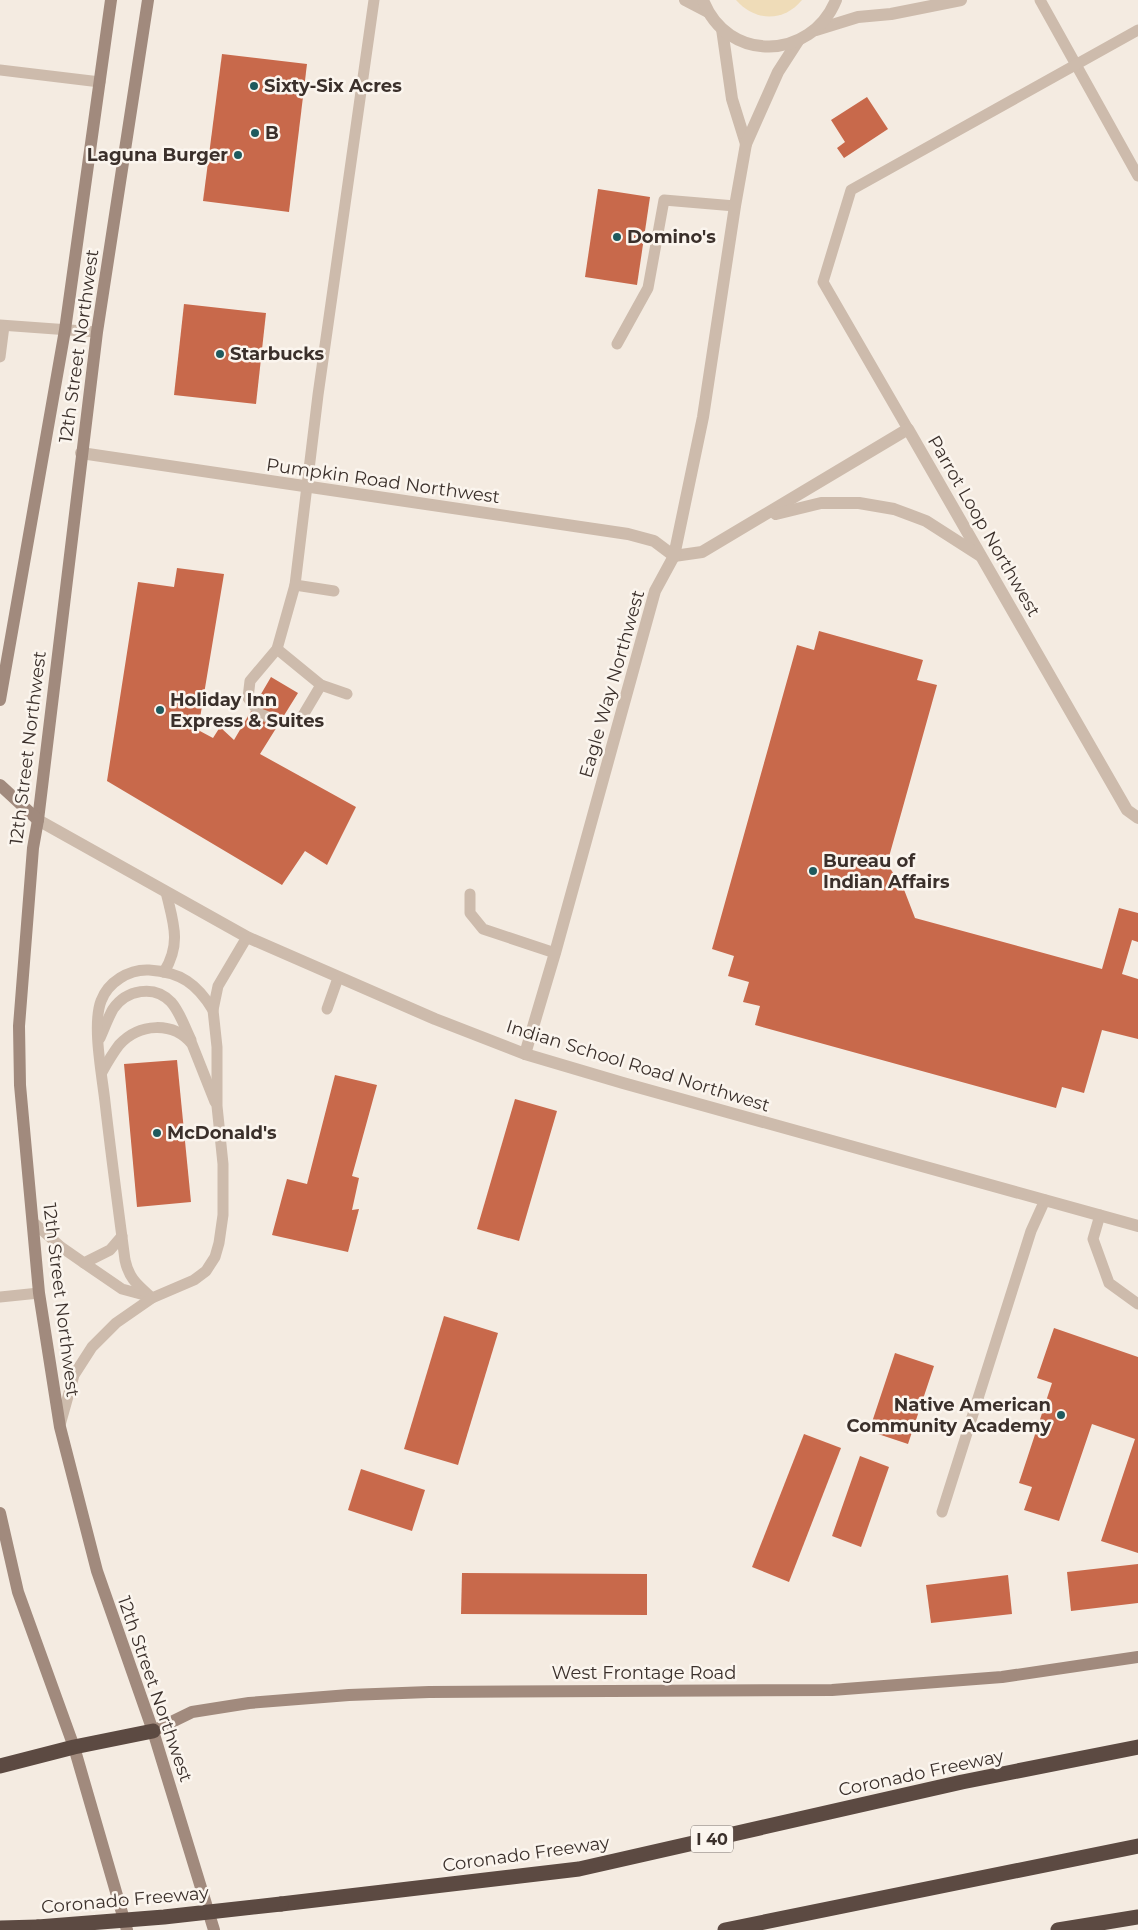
<svg xmlns="http://www.w3.org/2000/svg" width="1138" height="1930" font-family="Montserrat,sans-serif">
  <style>
    .sand { fill: #efdcb8 }
    .building { fill: #c8694b }
    .lines { fill: none; stroke-linecap: round; stroke-linejoin: round }
    .service { stroke: #cdbbac; stroke-width: 11 }
    .minor { stroke: #cdbbac; stroke-width: 12 }
    .tertiary { stroke: #cdbbac; stroke-width: 12 }
    .secondary { stroke: #a18a7d; stroke-width: 12 }
    .motorway { stroke: #5c4a42; stroke-width: 15 }
    .motorway-bridge { stroke: #5c4a42; stroke-width: 15 }
    .poi-dot { fill: #1f5a5e; stroke: #fbf5ee; stroke-width: 2 }
    .labels { text-anchor: middle; stroke-width: 5; stroke-linejoin: round; paint-order: stroke }
    .shield { fill: #fbf5ee; stroke: #756b66; stroke-width: 1 }
    .shield-label { font-size: 16px; font-weight: bold; fill: #3b302b }
    .poi-label { font-size: 18px; font-weight: bold; fill: #3b302b; stroke: #fbf5ee; text-anchor: start }
    .street-label { font-size: 18px; fill: #3b302b; stroke: #fbf5ee }
  </style>
  <rect width="100%" height="100%" fill="#f4ebe1"/>
  <path class="sand" d="M736,0H802C784,22 755,22 736,0Z"/>
  <g class="building">
    <polygon points="222,54 307,64 289,212 203,201"/>
    <polygon points="867,97 888,129 844,158 837,148 845,142 831,120"/>
    <polygon points="598,189 650,197 637,285 585,277"/>
    <polygon points="184,304 266,313 256,404 174,395"/>
    <polygon points="177,568 224,574 198,730 213,738 220,727 234,740 271,677 298,693 260,754 356,807 327,865 305,851 282,885 107,781 138,582 174,587"/>
    <polygon points="819,631 923,660 917,680 937,685 887,864 903,887 915,918 1102,969 1119,908 1138,913 1138,942 1132,940 1122,974 1138,979 1138,1039 1102,1030 1084,1093 1062,1087 1056,1108 755,1025 760,1006 743,1002 749,982 728,976 734,956 712,949 797,645 814,650"/>
    <polygon points="177,1060 191,1202 137,1207 124,1064"/>
    <polygon points="335,1075 377,1085 352,1176 359,1178 352,1210 359,1209 348,1252 272,1235 287,1179 307,1184"/>
    <polygon points="515,1099 557,1111 519,1241 477,1229"/>
    <polygon points="444,1316 498,1333 458,1465 404,1449"/>
    <polygon points="1054,1328 1138,1357 1138,1553 1101,1541 1135,1439 1092,1424 1059,1521 1024,1510 1032,1487 1019,1483 1052,1383 1037,1378"/>
    <polygon points="895,1353 934,1366 908,1444 869,1431"/>
    <polygon points="804,1434 841,1448 789,1582 752,1567"/>
    <polygon points="860,1456 889,1467 861,1547 832,1536"/>
    <polygon points="361,1469 425,1490 412,1531 348,1510"/>
    <polygon points="1138,1564 1138,1603 1071,1611 1067,1572"/>
    <polygon points="462,1573 647,1574 647,1615 461,1614"/>
    <polygon points="1008,1575 1012,1614 931,1623 926,1585"/>
  </g>
  <g class="lines">
    <g class="service">
      <polyline points="1040,0 1138,176"/>
      <polyline points="0,70 100,82"/>
      <polyline points="0,325 97,332"/>
      <polyline points="617,344 648,288 664,200 735,206"/>
      <polyline points="0,357 4,326"/>
      <polyline points="908,429 823,282 851,190 1138,30"/>
      <polyline points="295,585 334,591"/>
      <polyline points="277,649 321,685 347,694"/>
      <polyline points="321,685 302,717 284,723 260,714 248,698 250,681 277,649 295,585 318,395 374,0"/>
      <polyline points="470,894 470,913 483,929 555,953"/>
      <path d="M164,972C182,943 173,922 166,892"/>
      <polyline points="327,1009 338,978"/>
      <path d="M100,1038C104,1029 108,1018 113,1009C126,990 154,984 171,1002C180,1012 185,1028 191,1040"/>
      <path d="M102,1072C107,1063 113,1053 119,1045C139,1023 173,1021 192,1044L215,1102"/>
      <polyline points="1100,1215 1093,1239 1109,1283 1138,1304"/>
      <polyline points="33,1222 61,1247 84,1263 110,1250 122,1236"/>
      <polyline points="84,1263 122,1289 148,1296"/>
      <polyline points="0,1297 39,1293"/>
      <path d="M152,1298C138,1285 129,1279 125,1260C118,1207 111,1155 105,1102C102,1075 92,1025 101,1001C108,982 129,969 149,970C181,972 197,984 213,1010"/>
      <polyline points="60,1425 74,1375 92,1347 116,1323 152,1298 194,1280 206,1271 215,1257 219,1243 223,1215 223,1164 217,1106 217,1047 213,1010 218,986 247,937"/>
      <polyline points="942,1512 1031,1231 1045,1200"/>
    </g>
    <g class="minor">
      <polyline points="722,29 732,99 746,144"/>
      <polyline points="816,30 858,17 891,14 961,0"/>
      <polyline points="81,453 628,534 654,541 674,556 702,552 908,429 1127,810 1138,818"/>
      <polyline points="776,514 821,503 859,503 894,509 926,521 979,555"/>
      <polyline points="38,820 247,937 435,1019 525,1054 623,1083 1138,1226"/>
      <polyline points="525,1054 555,953 655,591 674,556 703,417 735,206 746,144 778,72 798,41"/>
    </g>
    <g class="tertiary">
      <polyline points="685,0 708,12"/>
      <path d="M703,0C727,63 811,61 836,0"/>
    </g>
    <g class="secondary">
      <polyline points="148,0 97,332 38,820 33,848 19,1026 20,1085 39,1293 60,1427 97,1571 153,1731 214,1930"/>
      <polyline points="0,700 65,330 111,0"/>
      <polyline points="0,785 38,820"/>
      <polyline points="0,1513 18,1592 74,1747 127,1930"/>
      <polyline points="153,1731 192,1712 249,1703 349,1695 429,1692 832,1690 1002,1677 1138,1657"/>
    </g>
    <g class="motorway">
      <polyline points="0,1766 74,1747 153,1731"/>
      <polyline points="281,1904 579,1869 962,1782 1138,1747"/>
      <polyline points="0,1928 38,1927"/>
      <polyline points="725,1930 1138,1846"/>
      <polyline points="1058,1930 1138,1917"/>
    </g>
    <polyline class="motorway-bridge" points="38,1927 164,1917 281,1904"/>
  </g>
  <g class="poi-dot">
    <circle cx="254" cy="86" r="5"/>
    <circle cx="255" cy="133" r="5"/>
    <circle cx="238" cy="155" r="5"/>
    <circle cx="617" cy="237" r="5"/>
    <circle cx="220" cy="354" r="5"/>
    <circle cx="160" cy="710" r="5"/>
    <circle cx="813" cy="871" r="5"/>
    <circle cx="157" cy="1133" r="5"/>
    <circle cx="1061" cy="1415" r="5"/>
  </g>
  <g class="labels">
    <rect class="shield" x="691" y="1825.5" width="42" height="27" rx="4"/>
    <g class="shield-label">
      <text x="712" y="1845">I 40</text>
    </g>
    <g class="poi-label">
      <text x="264" y="92">Sixty-Six Acres</text>
      <text x="265" y="139">B</text>
      <text x="228" y="161" text-anchor="end">Laguna Burger</text>
      <text x="627" y="243">Domino's</text>
      <text x="230" y="360">Starbucks</text>
      <text x="170" y="706">Holiday Inn<tspan x="170" dy="21">Express &amp; Suites</tspan></text>
      <text x="823" y="867">Bureau of<tspan x="823" dy="21">Indian Affairs</tspan></text>
      <text x="167" y="1139">McDonald's</text>
      <text x="1051" y="1411" text-anchor="end">Native American<tspan x="1051" dy="21">Community Academy</tspan></text>
    </g>
    <g class="street-label">
      <text transform="translate(79 346) rotate(-82)" y="6">12th Street Northwest</text>
      <text transform="translate(383 481) rotate(8)" y="6">Pumpkin Road Northwest</text>
      <text transform="translate(984 526) rotate(60)" y="6">Parrot Loop Northwest</text>
      <text transform="translate(612 684) rotate(-74)" y="6">Eagle Way Northwest</text>
      <text transform="translate(28 748) rotate(-83)" y="6">12th Street Northwest</text>
      <text transform="translate(638 1066) rotate(17)" y="6">Indian School Road Northwest</text>
      <text transform="translate(61 1300) rotate(83)" y="6">12th Street Northwest</text>
      <text x="644" y="1679">West Frontage Road</text>
      <text transform="translate(155 1689) rotate(71)" y="6">12th Street Northwest</text>
      <text transform="translate(921 1773) rotate(-12)" y="6">Coronado Freeway</text>
      <text transform="translate(526 1854) rotate(-8)" y="6">Coronado Freeway</text>
      <text transform="translate(125 1900) rotate(-5)" y="6">Coronado Freeway</text>
    </g>
  </g>
</svg>
